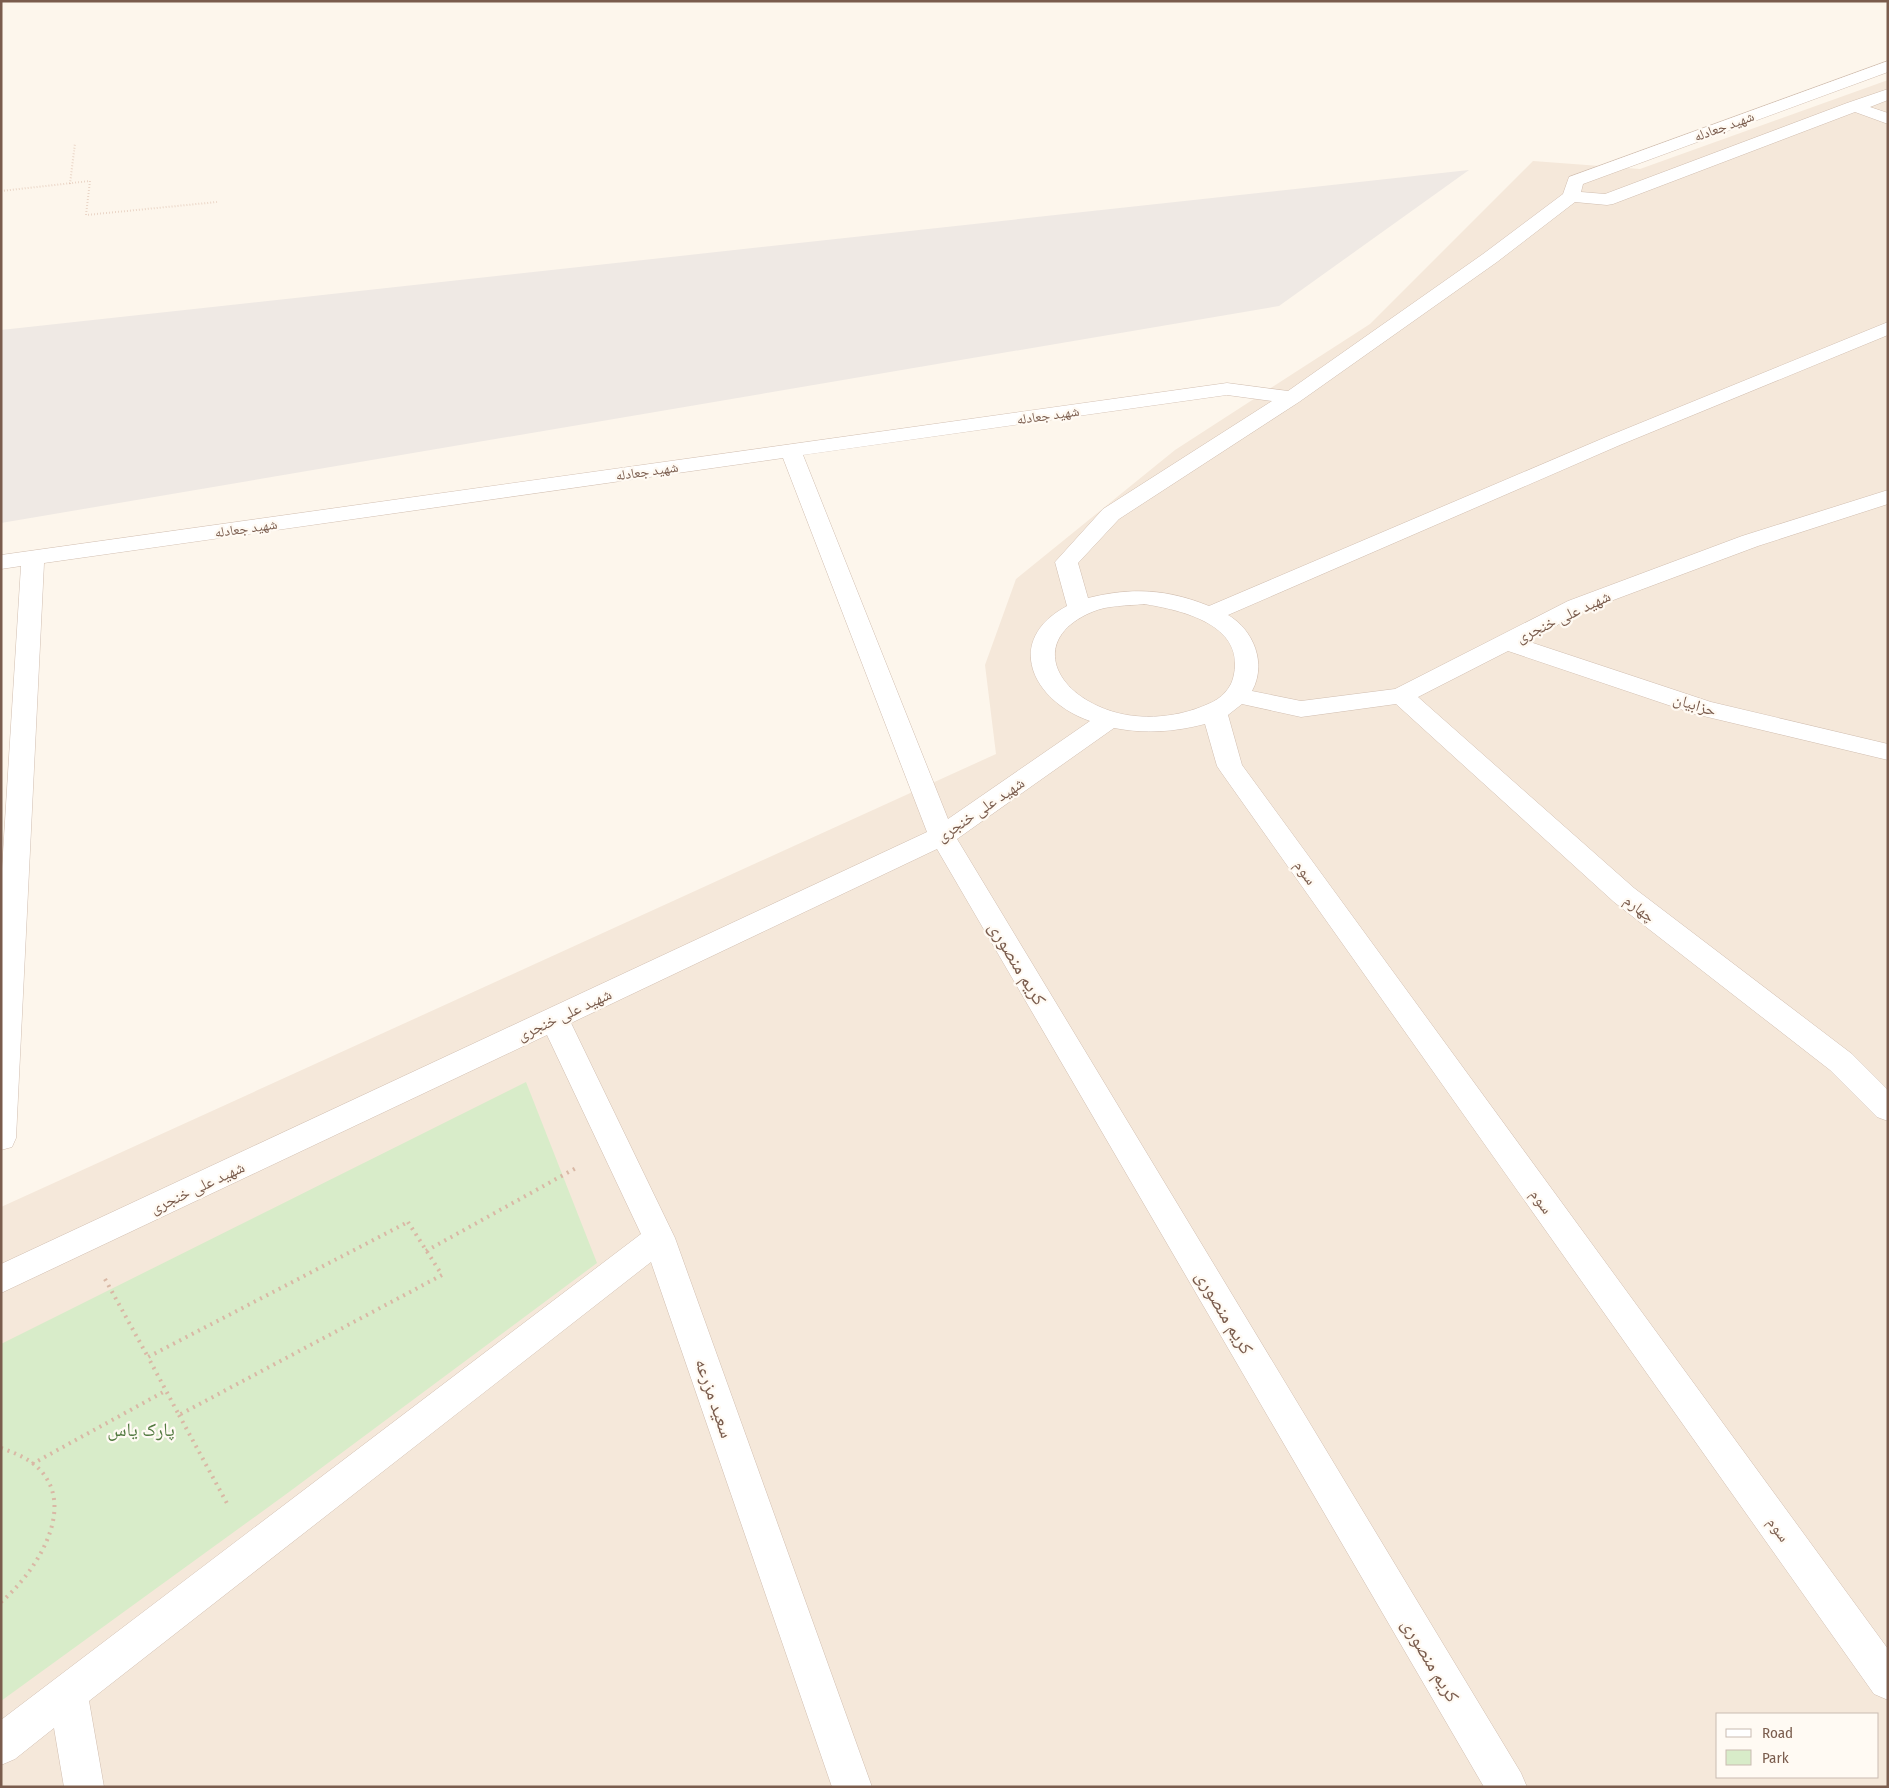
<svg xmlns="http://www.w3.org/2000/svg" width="1889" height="1788" font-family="'Fira Sans Condensed','Noto Naskh Arabic',sans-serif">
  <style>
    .residential { fill: #f5e8da; fill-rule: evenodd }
    .industrial { fill: #efe9e4 }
    .green { fill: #d8ecc9 }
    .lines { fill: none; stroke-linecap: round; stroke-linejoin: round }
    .street-casing { stroke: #d1beb0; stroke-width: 1 }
    .path-far1 { stroke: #d9b8a5; stroke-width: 2; stroke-dasharray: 0.5 2.5; stroke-linecap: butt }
    .path { stroke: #d9b8a5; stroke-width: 4; stroke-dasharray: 2 5; stroke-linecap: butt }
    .street { fill: #fff; fill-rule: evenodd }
    .labels { text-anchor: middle; stroke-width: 4.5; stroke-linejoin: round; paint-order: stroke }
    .far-street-label { font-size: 14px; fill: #7a5c4d; stroke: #fffaf3 }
    .street-label { font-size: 16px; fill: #7a5c4d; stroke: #fffaf3 }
    .near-street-label { font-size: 19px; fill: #7a5c4d; stroke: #fffaf3 }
    .near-park-label { font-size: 19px; fill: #537a41; stroke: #fffaf3 }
  </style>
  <rect width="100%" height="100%" fill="#fdf6ec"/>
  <path class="residential" d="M1888,80V1787H1V1207L996,754L985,665L1016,579L1175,450L1370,324L1533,161L1640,169ZM1718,1714H1878V1777H1718Z"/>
  <polygon class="industrial" points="1469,170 1279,306 1,523 1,330"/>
  <polygon class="green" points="526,1082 597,1263 289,1492 1,1701 1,1344"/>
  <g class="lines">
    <defs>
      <path id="street" d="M1888,61V72L1583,184L1581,192L1605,194L1847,103L1888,89V100L1870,107L1888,113V124L1855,112L1613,204L1607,205L1575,202L1497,262L1299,402L1119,519L1078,563L1088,598C1132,587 1167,589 1209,606L1606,437L1888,322V335L1620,445L1228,615C1254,630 1267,664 1252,691L1301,701L1395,689L1568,601L1742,536L1888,490V504L1758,546L1584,611L1527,641L1711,702L1888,744V760L1695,714L1508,651L1418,697L1634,888L1852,1054L1888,1090V1121L1877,1117L1830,1070L1614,902L1396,704L1301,717L1242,704L1228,715L1242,765L1888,1649V1700L1874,1694L1221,772L1217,766L1205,724C1174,732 1146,734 1114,728L957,839L1521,1773L1527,1787H1484L937,849L571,1023L675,1238L872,1787H832L651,1262L89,1701L104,1787H64L54,1728L15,1759L1,1765V1720L641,1234L547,1035L1,1293V1264L927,832L783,458L44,563L16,1138L12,1147L1,1150V885L21,566L1,569V555L1227,383L1288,391L1483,254L1563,194L1569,177ZM1227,395L1272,401L1103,509L1055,562L1067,606C1003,640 1032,701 1090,721L948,819L803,455ZM1144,604C1181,610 1244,624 1234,674C1232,688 1221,699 1208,704C1175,719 1132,722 1098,706C1049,684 1035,636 1092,612C1108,605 1127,606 1144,604Z"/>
    </defs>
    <use href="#street" class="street-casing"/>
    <g class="path-far1">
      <polyline points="70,184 75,143"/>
      <polyline points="1,191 90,181 86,215 217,202"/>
    </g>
    <g class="path">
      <polygon points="408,1222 442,1275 179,1415 148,1357"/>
      <polyline points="426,1251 576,1168"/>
      <polyline points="105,1279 148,1357"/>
      <polyline points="179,1415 229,1507"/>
      <path d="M1,1448C15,1453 31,1459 41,1471C77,1511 33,1575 1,1602"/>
      <polyline points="32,1464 167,1390"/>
    </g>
    <use href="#street" class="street"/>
  </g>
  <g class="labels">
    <g class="far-street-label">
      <text transform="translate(1724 126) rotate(-20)" y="5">شهید جعادله</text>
      <text transform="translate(1048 415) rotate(-8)" y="5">شهید جعادله</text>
      <text transform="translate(647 471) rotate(-8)" y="5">شهید جعادله</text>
      <text transform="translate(246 528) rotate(-8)" y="5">شهید جعادله</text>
    </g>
    <g class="street-label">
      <text transform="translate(1563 616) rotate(-25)" y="6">شهید علی خنجری</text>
      <text transform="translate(1695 704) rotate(17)" y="6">حزابیان</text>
      <text transform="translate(980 809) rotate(-34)" y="6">شهید علی خنجری</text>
      <text transform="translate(1306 872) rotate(54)" y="6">سوم</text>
      <text transform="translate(1640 908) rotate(38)" y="6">چهارم</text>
      <text transform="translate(564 1014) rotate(-25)" y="6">شهید علی خنجری</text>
      <text transform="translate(197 1187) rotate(-25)" y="6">شهید علی خنجری</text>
      <text transform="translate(1542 1201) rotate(54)" y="6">سوم</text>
      <text transform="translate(1779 1529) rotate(54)" y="6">سوم</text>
    </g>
    <g class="near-street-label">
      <text transform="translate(1018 963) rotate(59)" y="7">کریم منصوری</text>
      <text transform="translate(1225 1312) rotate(59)" y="7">کریم منصوری</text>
      <text transform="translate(715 1398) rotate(71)" y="7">سعید مزرعه</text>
      <text transform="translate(1431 1660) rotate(59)" y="7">کریم منصوری</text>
    </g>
    <g class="near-park-label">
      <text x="141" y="1436">پارک یاس</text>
    </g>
  </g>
  <rect width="1889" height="1788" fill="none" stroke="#7a5c4d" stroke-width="5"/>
  <rect x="1716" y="1713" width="162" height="65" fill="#fffaf3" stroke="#cabbb1"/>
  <rect x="1726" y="1729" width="25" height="8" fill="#ffffff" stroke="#cabbb1"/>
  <text x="1762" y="1738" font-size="15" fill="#7a5c4d">Road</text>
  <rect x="1726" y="1750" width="25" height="15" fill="#d8ecc9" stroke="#cabbb1"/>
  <text x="1762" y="1763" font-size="15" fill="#7a5c4d">Park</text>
</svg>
